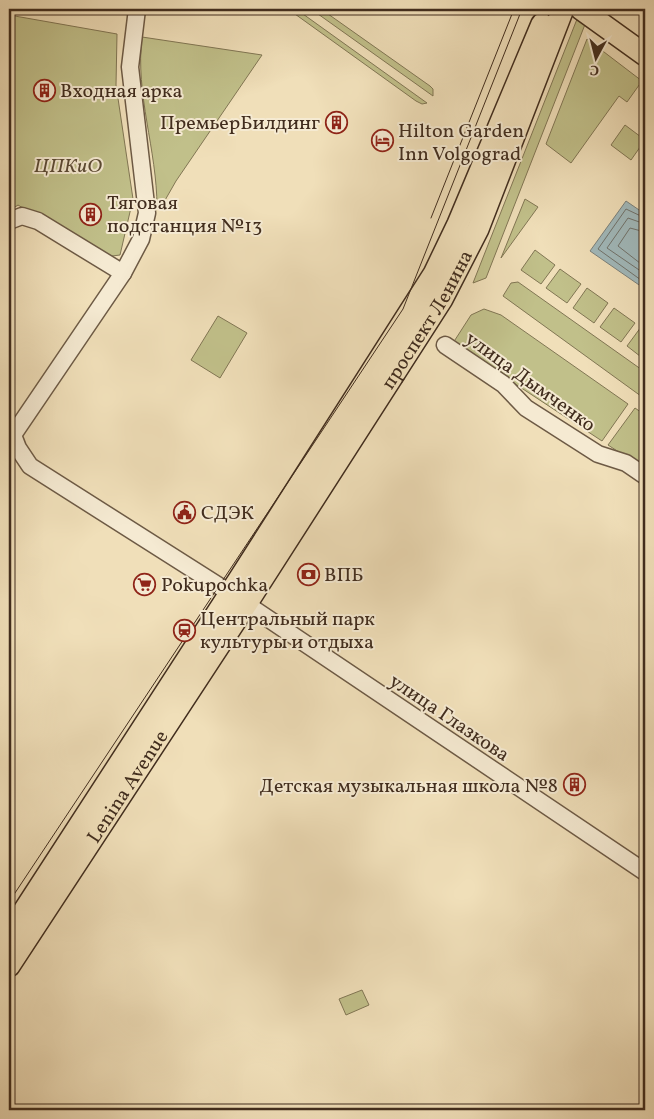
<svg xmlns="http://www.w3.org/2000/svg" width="654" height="1119" font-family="Vollkorn,serif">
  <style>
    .green { fill: #c1c08a; stroke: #817654 }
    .water { fill: #a1b9bb; stroke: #7b817c }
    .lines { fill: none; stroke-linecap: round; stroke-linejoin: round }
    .shore { stroke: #71736c; stroke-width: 1 }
    .minor-casing { stroke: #6d5a45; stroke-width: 19 }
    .major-casing { stroke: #412d1e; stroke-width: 24 }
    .minor { stroke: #f5ead2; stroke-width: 16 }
    .major { stroke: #f0dfb9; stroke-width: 21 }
    .tram { stroke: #412d1e; stroke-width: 1 }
    .labels { text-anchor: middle; stroke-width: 4; stroke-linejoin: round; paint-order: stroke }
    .poi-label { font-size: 20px; fill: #412d1e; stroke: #f5ead2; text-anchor: start }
    .park-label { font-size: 20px; font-style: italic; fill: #5b4a34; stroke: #f5ead2 }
    .street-label { font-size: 20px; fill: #412d1e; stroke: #f5ead2 }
  </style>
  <rect width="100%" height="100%" fill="#f0dfb9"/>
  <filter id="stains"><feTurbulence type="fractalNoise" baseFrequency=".004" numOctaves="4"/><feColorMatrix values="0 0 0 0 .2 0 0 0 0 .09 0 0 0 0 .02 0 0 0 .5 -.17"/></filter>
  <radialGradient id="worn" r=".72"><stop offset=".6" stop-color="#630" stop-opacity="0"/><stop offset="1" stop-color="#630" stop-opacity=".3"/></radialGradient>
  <g class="green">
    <polygon points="288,9 296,9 427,103 422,104 416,101"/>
    <polygon points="311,9 321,9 430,86 433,89 433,96"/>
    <polygon points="581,9 591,9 486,278 473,283"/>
    <polygon points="9,15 117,34 116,85 133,199 120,255 104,257 18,205 9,211"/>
    <path d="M142,37L262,55L176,181L160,209L157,207C157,150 135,94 142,37Z"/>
    <polygon points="587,39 642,81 627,102 619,96 571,163 546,144"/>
    <polygon points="625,125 645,140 631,160 611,145"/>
    <polygon points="525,199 538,207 501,258"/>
    <polygon points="535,250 555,265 541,284 521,270"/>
    <polygon points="560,269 581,284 567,303 546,288"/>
    <polygon points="518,282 645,372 645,399 503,296 511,283"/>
    <polygon points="587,288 608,303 594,323 573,308"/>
    <polygon points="614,308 635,323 621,342 600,327"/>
    <polygon points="484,309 501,315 628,404 602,441 453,343 471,315"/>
    <polygon points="218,316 247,333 220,378 191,360"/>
    <polygon points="641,327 645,330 645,360 627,346"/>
    <polygon points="635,408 645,415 645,469 608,445"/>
    <polygon points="362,990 369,1005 346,1015 339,999"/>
  </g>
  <polygon class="water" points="626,201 645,214 645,283 642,287 590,251"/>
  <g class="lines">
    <g class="shore">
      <polyline points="645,218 626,209 598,249 641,280 645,281"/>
      <polyline points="645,224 628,218 607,248 645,274"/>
      <polyline points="645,232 630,228 618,246 645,267"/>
    </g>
    <defs>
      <g id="minor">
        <polyline points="137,9 130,67 147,213 141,239 123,273 13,435 18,448 30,466 230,593 645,872"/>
        <polyline points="9,221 22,216 38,221 123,273"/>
        <polyline points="445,345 503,384 526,408 598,454 626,463 645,476"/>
      </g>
      <g id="major">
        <polyline points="581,9 645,55"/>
        <polyline points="9,934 240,578 434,274 458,224 542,24"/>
        <path id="s1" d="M9,966L245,606L442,299L478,229L563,9"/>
      </g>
    </defs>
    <use href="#minor" class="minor-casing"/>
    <use href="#major" class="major-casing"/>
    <use href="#minor" class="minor"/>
    <use href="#major" class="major"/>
    <g class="tram">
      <polyline points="431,218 514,9"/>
      <polyline points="9,902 403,309 522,9"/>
    </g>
  </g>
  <defs>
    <symbol id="building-ring" viewBox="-11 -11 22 22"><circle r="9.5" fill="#f5ead2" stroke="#8f2418" stroke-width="1.5"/><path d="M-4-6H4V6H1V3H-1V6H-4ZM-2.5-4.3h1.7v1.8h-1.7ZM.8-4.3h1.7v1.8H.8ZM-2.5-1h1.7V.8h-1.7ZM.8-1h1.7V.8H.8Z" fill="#8f2418"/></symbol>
    <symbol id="hotel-ring" viewBox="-11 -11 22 22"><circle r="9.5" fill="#f5ead2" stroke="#8f2418" stroke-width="1.5"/><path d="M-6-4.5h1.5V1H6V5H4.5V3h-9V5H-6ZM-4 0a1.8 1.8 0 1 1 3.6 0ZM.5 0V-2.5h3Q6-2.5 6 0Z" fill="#8f2418"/></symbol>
    <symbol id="civic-ring" viewBox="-11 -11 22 22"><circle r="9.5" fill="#f5ead2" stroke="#8f2418" stroke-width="1.5"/><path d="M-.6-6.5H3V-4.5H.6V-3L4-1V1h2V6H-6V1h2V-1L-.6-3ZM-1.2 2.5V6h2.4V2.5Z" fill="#8f2418"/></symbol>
    <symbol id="bank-ring" viewBox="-11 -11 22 22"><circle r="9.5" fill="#f5ead2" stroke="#8f2418" stroke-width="1.5"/><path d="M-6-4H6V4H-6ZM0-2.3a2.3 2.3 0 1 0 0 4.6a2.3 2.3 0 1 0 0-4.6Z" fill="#8f2418"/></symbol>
    <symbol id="supermarket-ring" viewBox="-11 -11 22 22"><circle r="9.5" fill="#f5ead2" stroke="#8f2418" stroke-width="1.5"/><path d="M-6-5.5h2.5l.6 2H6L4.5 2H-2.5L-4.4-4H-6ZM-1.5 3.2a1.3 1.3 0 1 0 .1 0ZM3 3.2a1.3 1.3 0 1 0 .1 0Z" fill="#8f2418"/></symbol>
    <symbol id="station-ring" viewBox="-11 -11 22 22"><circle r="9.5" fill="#f5ead2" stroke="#8f2418" stroke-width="1.5"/><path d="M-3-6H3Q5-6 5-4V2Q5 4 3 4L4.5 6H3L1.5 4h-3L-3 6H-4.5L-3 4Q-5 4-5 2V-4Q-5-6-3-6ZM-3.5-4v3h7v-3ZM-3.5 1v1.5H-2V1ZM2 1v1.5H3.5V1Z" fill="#8f2418"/></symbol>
  </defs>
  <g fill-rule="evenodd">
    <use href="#building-ring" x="32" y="78" width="25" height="25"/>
    <use href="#building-ring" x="324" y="110" width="25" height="25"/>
    <use href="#hotel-ring" x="370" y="128" width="25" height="25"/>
    <use href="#building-ring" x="78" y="202" width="25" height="25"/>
    <use href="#civic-ring" x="172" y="500" width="25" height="25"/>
    <use href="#bank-ring" x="296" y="562" width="25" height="25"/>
    <use href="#supermarket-ring" x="132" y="572" width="25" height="25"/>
    <use href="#station-ring" x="172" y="618" width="25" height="25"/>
    <use href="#building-ring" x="562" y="772" width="25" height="25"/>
  </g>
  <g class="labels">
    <g class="poi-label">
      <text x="60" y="97">Входная арка</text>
      <text x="320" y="129" text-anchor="end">ПремьерБилдинг</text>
      <text x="398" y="137">Hilton Garden<tspan x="398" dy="23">Inn Volgograd</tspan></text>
      <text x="107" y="209">Тяговая<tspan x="107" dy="23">подстанция №13</tspan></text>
      <text x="201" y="519">СДЭК</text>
      <text x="324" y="581">ВПБ</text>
      <text x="161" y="591">Pokupochka</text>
      <text x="200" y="625">Центральный парк<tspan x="200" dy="23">культуры и отдыха</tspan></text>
      <text x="558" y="792" text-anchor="end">Детская музыкальная школа №8</text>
    </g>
    <g class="park-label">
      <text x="68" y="172">ЦПКиО</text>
    </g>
    <g class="street-label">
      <text dy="7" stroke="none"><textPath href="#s1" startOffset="770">проспект Ленина</textPath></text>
      <text transform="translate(531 381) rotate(36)" y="7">улица Дымченко</text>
      <text transform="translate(450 717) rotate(34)" y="7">улица Глазкова</text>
      <text dy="7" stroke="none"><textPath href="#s1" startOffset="215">Lenina Avenue</textPath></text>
    </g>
  </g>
  <rect width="654" height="1119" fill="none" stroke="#f0dfb9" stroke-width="30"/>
  <rect x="10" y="10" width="634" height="1099" fill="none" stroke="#412d1e" stroke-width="2.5"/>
  <rect x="15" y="15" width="624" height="1089" fill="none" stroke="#412d1e"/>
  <g transform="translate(596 58) rotate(187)" stroke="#f5ead2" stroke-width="4" paint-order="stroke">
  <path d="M0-4L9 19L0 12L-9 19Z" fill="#412d1e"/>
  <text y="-8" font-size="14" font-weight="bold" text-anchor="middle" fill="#412d1e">С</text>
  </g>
  <rect width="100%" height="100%" filter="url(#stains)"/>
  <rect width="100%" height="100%" fill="url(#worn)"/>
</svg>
